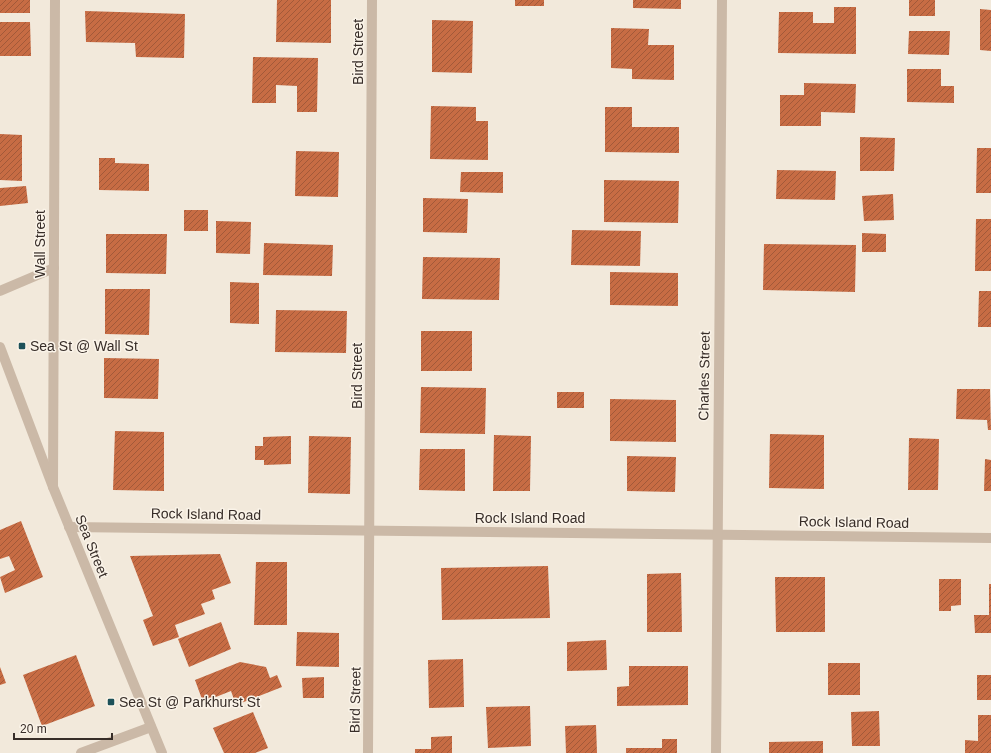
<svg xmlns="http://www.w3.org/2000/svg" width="991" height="753" font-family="Helvetica,sans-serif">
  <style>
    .building { fill: url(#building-hatch) }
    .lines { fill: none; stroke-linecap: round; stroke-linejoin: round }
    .minor { stroke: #cbb9a7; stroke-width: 10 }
    .poi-dot { fill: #1d5159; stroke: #faf3e8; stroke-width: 1.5 }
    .labels { text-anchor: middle; stroke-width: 3; stroke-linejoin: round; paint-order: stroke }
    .street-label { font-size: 14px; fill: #372d28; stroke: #faf3e8 }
    .poi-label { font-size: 14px; fill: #372d28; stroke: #faf3e8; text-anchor: start }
  </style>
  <defs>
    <pattern id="building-hatch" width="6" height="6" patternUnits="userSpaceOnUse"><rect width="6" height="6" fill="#c76c44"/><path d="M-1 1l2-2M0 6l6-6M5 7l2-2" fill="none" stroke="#a25939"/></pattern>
  </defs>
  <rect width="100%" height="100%" fill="#f2e9db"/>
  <g class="building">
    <rect x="0" y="0" width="30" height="13"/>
    <polygon points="277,0 331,0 331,43 276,42"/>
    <rect x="515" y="0" width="29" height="6"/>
    <polygon points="633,0 681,0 681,9 633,8"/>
    <rect x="909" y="0" width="26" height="16"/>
    <polygon points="834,7 856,7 856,54 778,53 779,12 813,12 813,23 834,23"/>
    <polygon points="980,9 991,10 991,51 980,50"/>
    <polygon points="85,11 185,14 184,58 136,57 135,43 86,42"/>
    <polygon points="432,20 473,21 472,73 432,72"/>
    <polygon points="0,22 30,22 31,56 0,56"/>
    <polygon points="611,28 649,29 648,45 674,45 674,80 632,79 632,69 611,68"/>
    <polygon points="909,31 950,31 949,55 908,54"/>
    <polygon points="253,57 318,58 317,112 297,112 297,86 276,85 276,103 252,103"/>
    <polygon points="907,69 941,69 941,86 954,86 954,103 907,102"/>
    <polygon points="804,83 856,84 855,113 821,112 821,126 780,126 780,95 804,95"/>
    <polygon points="431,106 476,107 476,121 488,121 488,160 430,159"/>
    <polygon points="605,107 632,107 632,127 679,127 679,153 605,152"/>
    <polygon points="0,134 22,135 22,181 0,180"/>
    <polygon points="860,137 895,138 894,171 860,171"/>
    <polygon points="977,148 991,148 991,193 976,193"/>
    <polygon points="296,151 339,152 338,197 295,196"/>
    <polygon points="99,158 115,158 115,163 149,164 149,191 99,190"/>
    <polygon points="777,170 836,171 835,200 776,199"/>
    <polygon points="461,172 503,172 503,193 460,192"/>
    <polygon points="604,180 679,181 678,223 604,222"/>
    <polygon points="26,186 28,203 0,206 0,188"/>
    <polygon points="893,194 894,220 864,221 862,196"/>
    <polygon points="423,198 468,199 467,233 423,232"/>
    <rect x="184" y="210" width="24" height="21"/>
    <polygon points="976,219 991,219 991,271 975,271"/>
    <polygon points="216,221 251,222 250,254 216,253"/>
    <polygon points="572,230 641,231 640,266 571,265"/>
    <polygon points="862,233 886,234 886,252 862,252"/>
    <polygon points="106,234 167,234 166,274 106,273"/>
    <polygon points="264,243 333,245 332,276 263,275"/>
    <polygon points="764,244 856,245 855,292 763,290"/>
    <polygon points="423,257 500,258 499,300 422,299"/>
    <polygon points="610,272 678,273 678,306 610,305"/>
    <polygon points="230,282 259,283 259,324 230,323"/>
    <polygon points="105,289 150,289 149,335 105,334"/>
    <polygon points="979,291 991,291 991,327 978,327"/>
    <polygon points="276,310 347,311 346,353 275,352"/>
    <rect x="421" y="331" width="51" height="40"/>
    <polygon points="104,358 159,359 158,399 104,398"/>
    <polygon points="421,387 486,388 485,434 420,433"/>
    <polygon points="957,389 990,389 991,430 988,430 987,420 956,419"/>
    <rect x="557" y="392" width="27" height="16"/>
    <polygon points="610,399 676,400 676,442 610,441"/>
    <polygon points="115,431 164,432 164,491 113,490"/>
    <polygon points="770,434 824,435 824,489 769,488"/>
    <polygon points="494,435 531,436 530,491 493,491"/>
    <polygon points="291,436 291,464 264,465 264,460 255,460 255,446 263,446 263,437"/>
    <polygon points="309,436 351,437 350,494 308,493"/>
    <polygon points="909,438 939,439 938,490 908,490"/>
    <polygon points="420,449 465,449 465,491 419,490"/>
    <polygon points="627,456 676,457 675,492 627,491"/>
    <polygon points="985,459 991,460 991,491 984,491"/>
    <polygon points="21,521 43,577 5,593 0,577 15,570 9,556 0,559 0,530"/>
    <polygon points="220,554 231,583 212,590 215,599 201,604 205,614 175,625 179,637 153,646 143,620 153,616 130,556"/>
    <polygon points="256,562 287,562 287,625 254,625"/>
    <polygon points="548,566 550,618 442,620 441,568"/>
    <polygon points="681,573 682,632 647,632 647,574"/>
    <polygon points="775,577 825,577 825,632 776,632"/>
    <polygon points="939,579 961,579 961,605 951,606 951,611 939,611"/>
    <polygon points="989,584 991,584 991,633 975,633 974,615 989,615"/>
    <polygon points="221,622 231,649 189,667 178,639"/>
    <polygon points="297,632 339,633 339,667 296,666"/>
    <polygon points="606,640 607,670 567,671 567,642"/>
    <polygon points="76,655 95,706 42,726 23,675"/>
    <polygon points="463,659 464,707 429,708 428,660"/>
    <polygon points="240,662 266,667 270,678 277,675 282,687 236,705 231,691 203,702 195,680"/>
    <rect x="828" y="663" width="32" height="32"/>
    <polygon points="629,666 688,666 688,705 617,706 617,687 629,686"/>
    <polygon points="0,667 6,683 0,685"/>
    <rect x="977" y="675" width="14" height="25"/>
    <polygon points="324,677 324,698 303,698 302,678"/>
    <polygon points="530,706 531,746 488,748 486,707"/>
    <polygon points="879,711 880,746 852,746 851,712"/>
    <polygon points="253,712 268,748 255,753 224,753 213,728"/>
    <polygon points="978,715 991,715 991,753 965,753 965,740 978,741"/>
    <polygon points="596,725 597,753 566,753 565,726"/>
    <polygon points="452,736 452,753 415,753 415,749 431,749 431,737"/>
    <polygon points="662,739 677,739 677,753 626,753 626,748 662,748"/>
    <polygon points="823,741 823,753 769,753 769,742"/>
  </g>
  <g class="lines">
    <g class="minor">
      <polyline points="0,291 54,268"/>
      <polyline points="0,347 53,487 162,753"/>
      <polyline points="53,487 55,0"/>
      <polyline points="69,527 991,538"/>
      <polyline points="81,753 151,727"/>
      <polyline points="368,753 372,0"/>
      <polyline points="716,753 722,0"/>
    </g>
  </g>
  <g class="poi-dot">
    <rect x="18" y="342" width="8" height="8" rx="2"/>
    <rect x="107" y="698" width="8" height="8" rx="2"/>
  </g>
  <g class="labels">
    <g class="street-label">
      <text transform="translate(358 52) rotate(-90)" y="5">Bird Street</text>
      <text transform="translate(40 244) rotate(-90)" y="5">Wall Street</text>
      <text transform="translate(357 376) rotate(-90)" y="5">Bird Street</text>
      <text transform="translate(704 376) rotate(-89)" y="5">Charles Street</text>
      <text transform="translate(206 514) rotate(1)" y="5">Rock Island Road</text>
      <text x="530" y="523">Rock Island Road</text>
      <text transform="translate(854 522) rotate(1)" y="5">Rock Island Road</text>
      <text transform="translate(92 546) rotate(68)" y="5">Sea Street</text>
      <text transform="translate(355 700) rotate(-89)" y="5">Bird Street</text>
    </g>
    <g class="poi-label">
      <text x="30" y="351">Sea St @ Wall St</text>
      <text x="119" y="707">Sea St @ Parkhurst St</text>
    </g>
  </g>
  <path d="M14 733v6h98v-6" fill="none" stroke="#372d28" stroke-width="2"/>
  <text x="20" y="733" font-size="12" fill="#372d28" stroke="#faf3e8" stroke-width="3" paint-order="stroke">20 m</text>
</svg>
